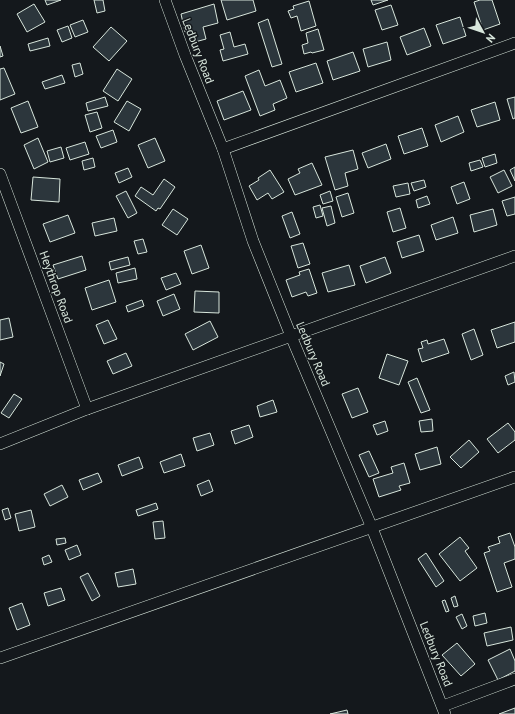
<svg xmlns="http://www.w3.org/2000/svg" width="515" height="714" font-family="'PT Sans',sans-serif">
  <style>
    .building { fill: #2c363c; stroke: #d8e6dc }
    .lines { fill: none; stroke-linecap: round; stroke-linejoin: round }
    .minor-casing { stroke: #d8e6dc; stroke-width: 12 }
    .minor { stroke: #14181c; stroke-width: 11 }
    .labels { text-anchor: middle; stroke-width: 3; stroke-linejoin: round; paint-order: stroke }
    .street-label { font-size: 12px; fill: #d8e6dc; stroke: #14181c }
  </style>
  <rect width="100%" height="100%" fill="#14181c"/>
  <g class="building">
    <polygon points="45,0 61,0 47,5"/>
    <polygon points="94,0 103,0 105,11 97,13"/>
    <polygon points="221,0 253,0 256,11 227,20"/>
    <polygon points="371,0 388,0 373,5"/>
    <polygon points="480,0 492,0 500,24 483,30 474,2"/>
    <polygon points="309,1 316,26 301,31 297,16 291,18 288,11 294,9 293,6"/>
    <polygon points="34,4 45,22 27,32 17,14"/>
    <polygon points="214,4 218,23 203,27 206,39 191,43 188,31 185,32 181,14"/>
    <polygon points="391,5 398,25 382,30 375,10"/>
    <polygon points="460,17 466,36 443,44 436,25"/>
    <polygon points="268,19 282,64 272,67 258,23"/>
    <polygon points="83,20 88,32 75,37 70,25"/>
    <polygon points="68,26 72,38 62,42 57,30"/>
    <polygon points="111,27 127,41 109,61 93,47"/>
    <polygon points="424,28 431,46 407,55 400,37"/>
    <polygon points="318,29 324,50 312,53 311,52 304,54 302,45 308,43 306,33"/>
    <polygon points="230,32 234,47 245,44 248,54 223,61 220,50 224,49 220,35"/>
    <polygon points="48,38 50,46 30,51 28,44"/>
    <polygon points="387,42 391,60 368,67 363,49"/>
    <polygon points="0,46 3,56 0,57"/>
    <polygon points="353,52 360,71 333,80 327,61"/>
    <polygon points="80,63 83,74 75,77 72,65"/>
    <polygon points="316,63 323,83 296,92 289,72"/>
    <polygon points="4,68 15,94 0,100 0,69"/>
    <polygon points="117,69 132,79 118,101 103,91"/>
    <polygon points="259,70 265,86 280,80 287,98 273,104 275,110 260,116 245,76"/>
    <polygon points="62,75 65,83 45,89 42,82"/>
    <polygon points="243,91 251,110 224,120 217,101"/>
    <polygon points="105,97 108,106 88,111 86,103"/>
    <polygon points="515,97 515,118 513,119 507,99"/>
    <polygon points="28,101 38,127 21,133 11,108"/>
    <polygon points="127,101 141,109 129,131 114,122"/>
    <polygon points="495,102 500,120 477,127 471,110"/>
    <polygon points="97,112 102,128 90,132 85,115"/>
    <polygon points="458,116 464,132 441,142 435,125"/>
    <polygon points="422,128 428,146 404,154 398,136"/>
    <polygon points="113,130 117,142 101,148 96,136"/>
    <polygon points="38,138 48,162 34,169 24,145"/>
    <polygon points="155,138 165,161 148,168 138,145"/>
    <polygon points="85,142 89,154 70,160 66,148"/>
    <polygon points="386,144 391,159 368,168 362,153"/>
    <polygon points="61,147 64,158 50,162 47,151"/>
    <polygon points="353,150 358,169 345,173 348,186 335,190 325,157"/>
    <polygon points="495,154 497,163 485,167 482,158"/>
    <polygon points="93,158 95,167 84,170 82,161"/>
    <polygon points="480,160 483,167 471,171 469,163"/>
    <polygon points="312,163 322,185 295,195 288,179 300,173 298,169"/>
    <polygon points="515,167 515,181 510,170"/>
    <polygon points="128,168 132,177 119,183 115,173"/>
    <polygon points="270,170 284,192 272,199 268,193 257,200 249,186 259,180 258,178"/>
    <polygon points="504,170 512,186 498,193 490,177"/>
    <polygon points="33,177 60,179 59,202 31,200"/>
    <polygon points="164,179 175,187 160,209 158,208 156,211 135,196 141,187 153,195"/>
    <polygon points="424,180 426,187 414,191 411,183"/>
    <polygon points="464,182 470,199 457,204 451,187"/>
    <polygon points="408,183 410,194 396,197 393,186"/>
    <polygon points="126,191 137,213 128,218 116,196"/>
    <polygon points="330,191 333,201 323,204 320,195"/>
    <polygon points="348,193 354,213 342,217 336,197"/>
    <polygon points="427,196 430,204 418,208 416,200"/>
    <polygon points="515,197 515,214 507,216 502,201"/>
    <polygon points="320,205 323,216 316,218 313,207"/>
    <polygon points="331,206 335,223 327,226 322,208"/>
    <polygon points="400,208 406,228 393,232 387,212"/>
    <polygon points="173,209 188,219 177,235 162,225"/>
    <polygon points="493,209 497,225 474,232 470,215"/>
    <polygon points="292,212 300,234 290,238 282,216"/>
    <polygon points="68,215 75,233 50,242 43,224"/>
    <polygon points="453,217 458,233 436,240 431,225"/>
    <polygon points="114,218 117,231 95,236 92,223"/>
    <polygon points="419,235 424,251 402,258 397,242"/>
    <polygon points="143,239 147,252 138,254 134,241"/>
    <polygon points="303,243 310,264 298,268 291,246"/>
    <polygon points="201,245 209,268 192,274 184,251"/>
    <polygon points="82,256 86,270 58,279 53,265"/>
    <polygon points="128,257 130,265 111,270 109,262"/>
    <polygon points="385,257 391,273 366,283 360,266"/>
    <polygon points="349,265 355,285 328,292 322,273"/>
    <polygon points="135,268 137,279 118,283 116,273"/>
    <polygon points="309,269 317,293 308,296 306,292 292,297 286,280 300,275 299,272"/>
    <polygon points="176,273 181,284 166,290 161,278"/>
    <polygon points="109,280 116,302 92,310 85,288"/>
    <polygon points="195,291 219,292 219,313 194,312"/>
    <polygon points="174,294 180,309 163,316 157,301"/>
    <polygon points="142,300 144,306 128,312 126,306"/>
    <polygon points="9,318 13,337 0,340 0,320"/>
    <polygon points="108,320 117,339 104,344 96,325"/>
    <polygon points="210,321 218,337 193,350 185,334"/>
    <polygon points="515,322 515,342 497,348 491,330"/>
    <polygon points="474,329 483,355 471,360 462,334"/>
    <polygon points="444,339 449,353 422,362 418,349 423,348 421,342 427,340 428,344"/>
    <polygon points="126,353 132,366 113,374 107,361"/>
    <polygon points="387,354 408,361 399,385 379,378"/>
    <polygon points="0,362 4,364 0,376"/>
    <polygon points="514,372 515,382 508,385 505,376"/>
    <polygon points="417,378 430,410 421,413 408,382"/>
    <polygon points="358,388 368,412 352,418 342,394"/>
    <polygon points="14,394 22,399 9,418 1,413"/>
    <polygon points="273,400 277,412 260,417 257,406"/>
    <polygon points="432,419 433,431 421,432 419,421"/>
    <polygon points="385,421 388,431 377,435 373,425"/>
    <polygon points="508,423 515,432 515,440 498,453 487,439"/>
    <polygon points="249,425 253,437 235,444 231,431"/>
    <polygon points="210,433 214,445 197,451 193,438"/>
    <polygon points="469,440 479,452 461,468 450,457"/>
    <polygon points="437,447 441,464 420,470 415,454"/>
    <polygon points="369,451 379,473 369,477 359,455"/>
    <polygon points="181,454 185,466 164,473 160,462"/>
    <polygon points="139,457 143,468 122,476 118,465"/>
    <polygon points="404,463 410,483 399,486 401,490 379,497 373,479 393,473 391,467"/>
    <polygon points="98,473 102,482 83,490 79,480"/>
    <polygon points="209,480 213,491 201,496 197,485"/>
    <polygon points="62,485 68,497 50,506 44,494"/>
    <polygon points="156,503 158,509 138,516 136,510"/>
    <polygon points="8,508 11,518 5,520 2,510"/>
    <polygon points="31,510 35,527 19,531 15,514"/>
    <polygon points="163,521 165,538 155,539 153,522"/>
    <polygon points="510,533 515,547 515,559 504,563 512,587 497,592 484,553 490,551 488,547 500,543 498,537"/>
    <polygon points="460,537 469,548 465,551 477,568 460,581 439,554"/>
    <polygon points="65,538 66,543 57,545 56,539"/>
    <polygon points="77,545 81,555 69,560 65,550"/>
    <polygon points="426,553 444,581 436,587 418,559"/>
    <polygon points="49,555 52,562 44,565 42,558"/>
    <polygon points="133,569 136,584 118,587 115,573"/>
    <polygon points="88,573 100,596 92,601 80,577"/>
    <polygon points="61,588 65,600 48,606 44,593"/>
    <polygon points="455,596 458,606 454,607 451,598"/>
    <polygon points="445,600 449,611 446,612 442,601"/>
    <polygon points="22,603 30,625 17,630 9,608"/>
    <polygon points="485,613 487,623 475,626 473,616"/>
    <polygon points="462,614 467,626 462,629 456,617"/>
    <polygon points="511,627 513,640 487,646 484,633"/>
    <polygon points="457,643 475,664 461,676 442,655"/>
    <polygon points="510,649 515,661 515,671 498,680 488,660"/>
    <polygon points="515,708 515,714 499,714"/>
    <polygon points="347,710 348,714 330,714"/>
  </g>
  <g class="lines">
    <defs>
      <g id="minor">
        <polyline points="165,0 185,55 223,149 253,241 291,336 372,528 445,714"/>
        <polyline points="223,149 515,43"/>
        <polyline points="0,174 87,409"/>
        <polyline points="0,444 87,409 515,256"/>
        <polyline points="0,658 515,477"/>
        <polyline points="443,706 515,679"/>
      </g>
    </defs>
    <use href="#minor" class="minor-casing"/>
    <use href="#minor" class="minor"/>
  </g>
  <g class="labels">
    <g class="street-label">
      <text transform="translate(198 51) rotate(69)" y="4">Ledbury Road</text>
      <text transform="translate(56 287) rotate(70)" y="4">Heythrop Road</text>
      <text transform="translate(313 354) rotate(67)" y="4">Ledbury Road</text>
      <text transform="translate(436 654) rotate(68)" y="4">Ledbury Road</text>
    </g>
  </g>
  <g transform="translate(483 32) rotate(130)" stroke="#14181c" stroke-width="3" paint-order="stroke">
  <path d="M0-3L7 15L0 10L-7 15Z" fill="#d8e6dc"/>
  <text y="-6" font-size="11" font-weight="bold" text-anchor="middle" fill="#d8e6dc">N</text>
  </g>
</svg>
